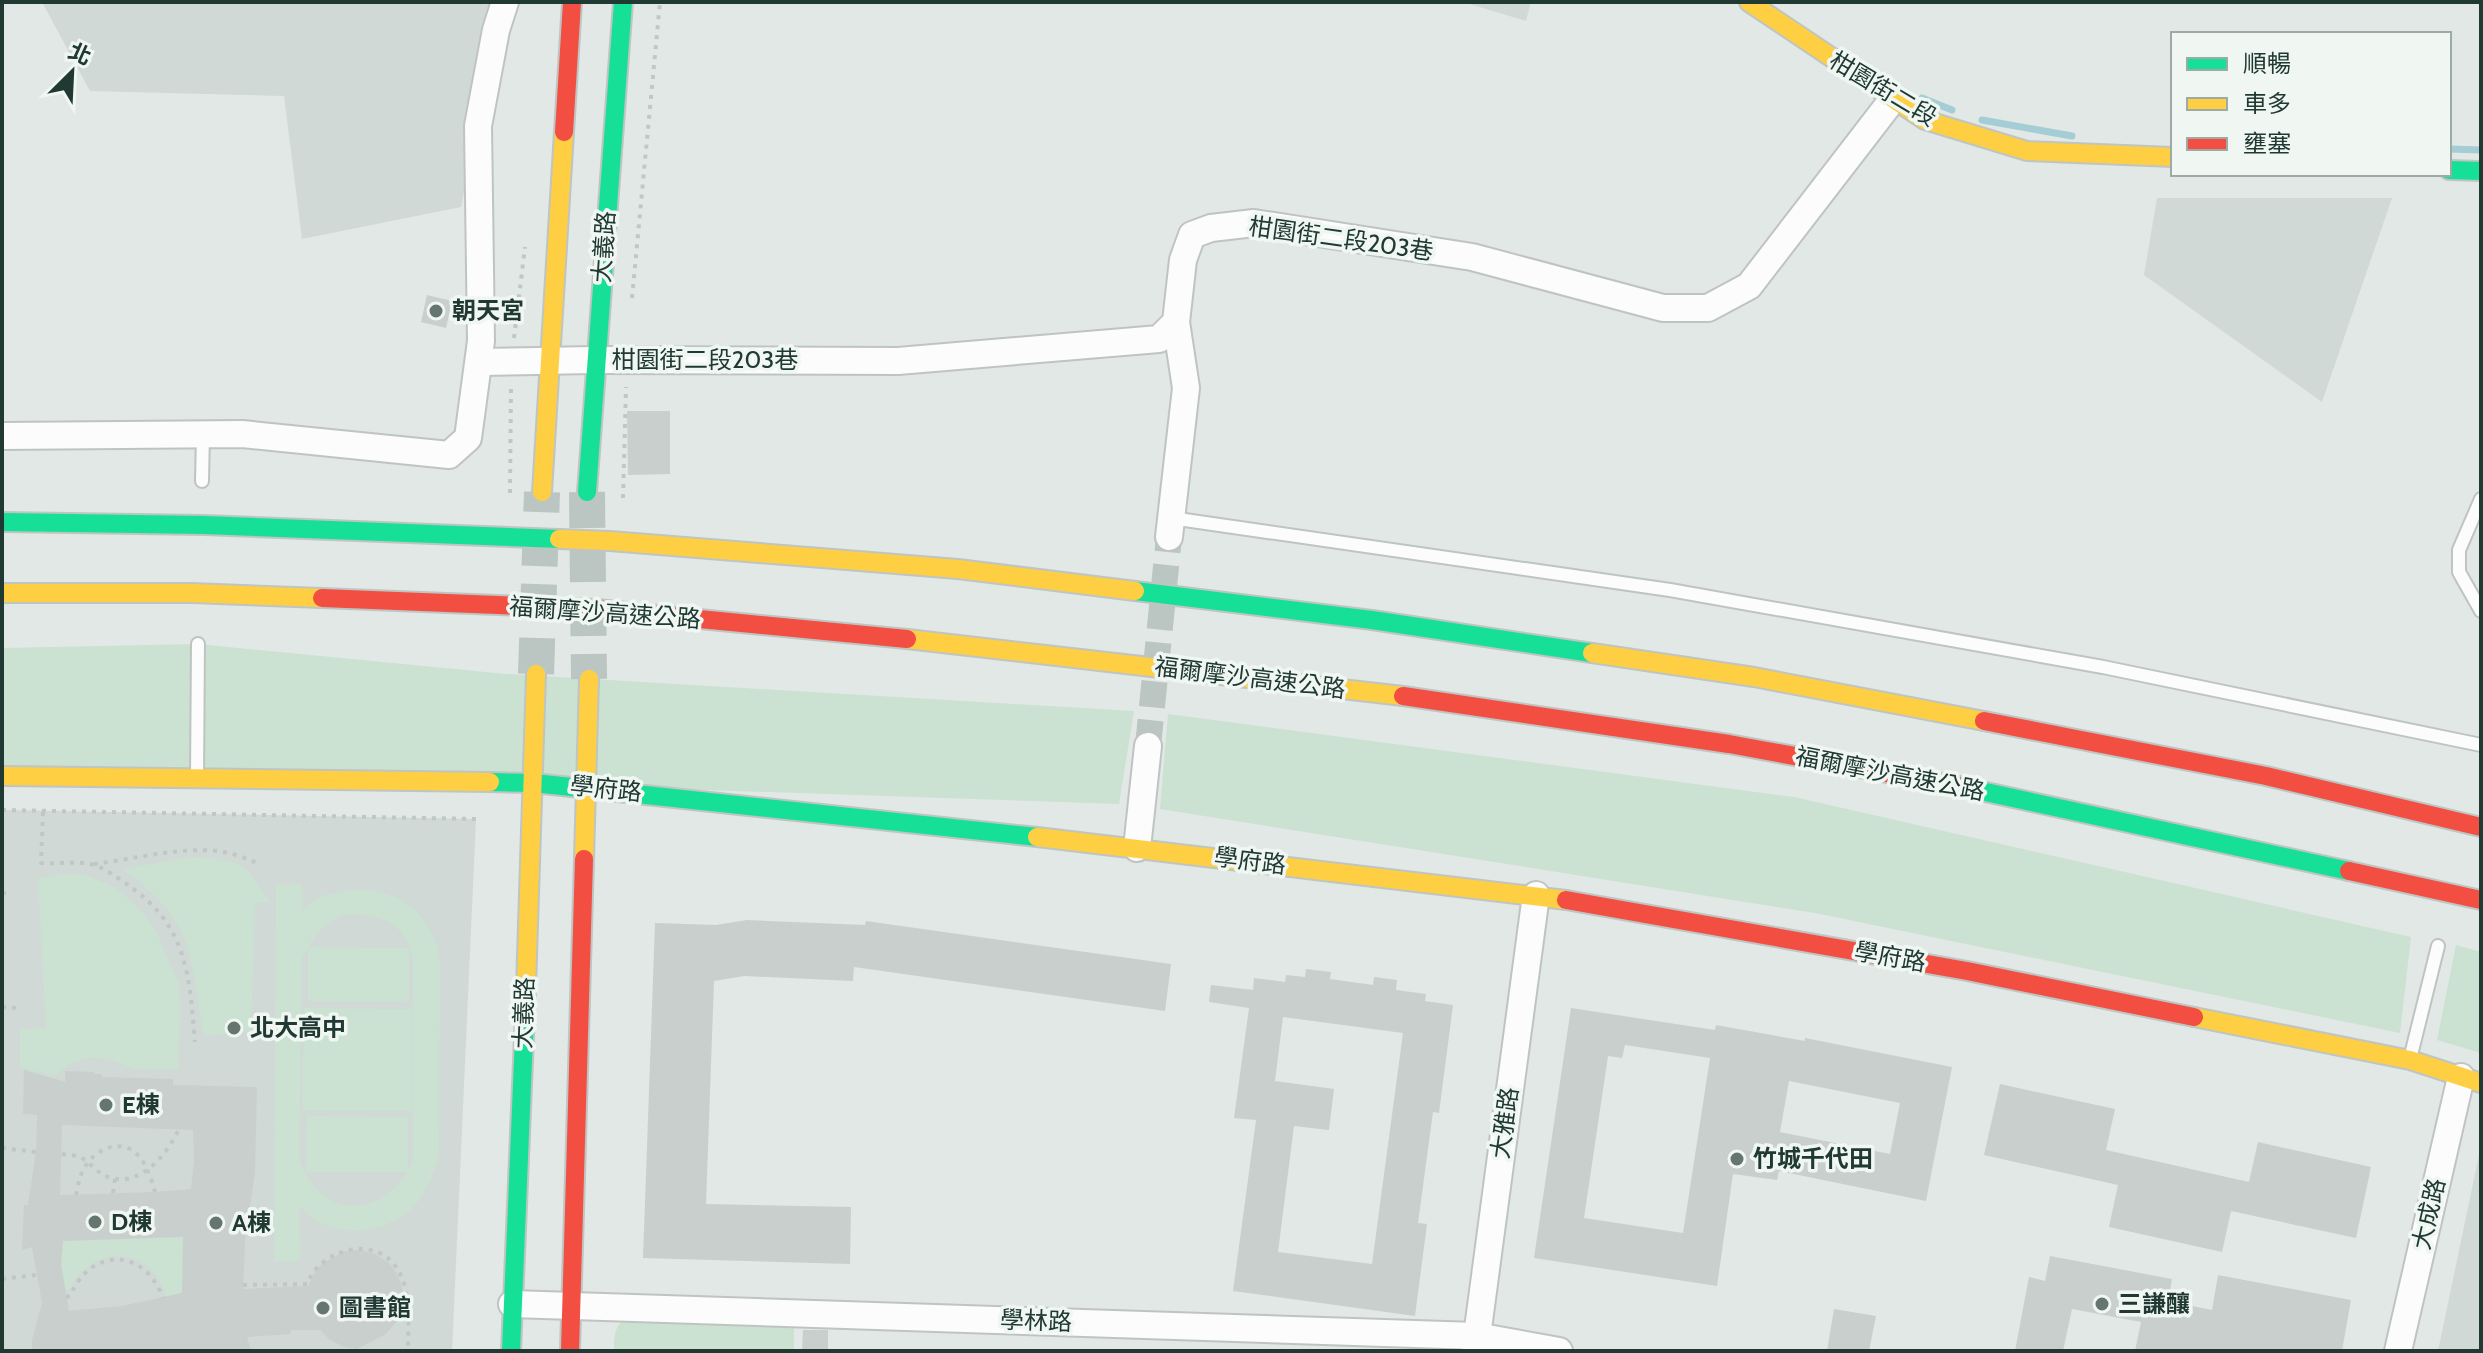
<svg xmlns="http://www.w3.org/2000/svg" width="2483" height="1353" font-family="Cabin,'Noto Sans TC',sans-serif">
  <style>
    .built { fill: #d0d9d5 }
    .green { fill: #cbe1d2; fill-rule: evenodd }
    .lines { fill: none; stroke-linecap: round; stroke-linejoin: round }
    .stream { stroke: #a4cdd5; stroke-width: 7 }
    .building { fill: #c9cfcc; fill-rule: evenodd }
    .street-tunnel { stroke: #bbc5c1; stroke-width: 26; stroke-dasharray: 26 13; stroke-linecap: butt }
    .secondary-tunnel { stroke: #bbc5c1; stroke-width: 36; stroke-dasharray: 36 18; stroke-linecap: butt }
    .lane-casing { stroke: #bfc4c2; stroke-width: 16 }
    .street-casing { stroke: #bfc4c2; stroke-width: 30 }
    .fast-casing { stroke: #bec5c2; stroke-width: 22 }
    .slow-casing { stroke: #bec5c2; stroke-width: 22 }
    .jam-casing { stroke: #bec5c2; stroke-width: 22 }
    .path { stroke: #c0c8c5; stroke-width: 4; stroke-dasharray: 4 6; stroke-linecap: butt }
    .lane { stroke: #fbfcfb; stroke-width: 12 }
    .street { stroke: #fbfcfb; stroke-width: 26 }
    .fast { stroke: #16e098; stroke-width: 18 }
    .slow { stroke: #ffcf43; stroke-width: 18 }
    .jam { stroke: #f24e42; stroke-width: 18 }
    .poi-dot { fill: #657671; stroke: #f0f7f3; stroke-width: 3 }
    .labels { text-anchor: middle; stroke-width: 7; stroke-linejoin: round; paint-order: stroke }
    .street-label { font-size: 24px; fill: #213933; stroke: #f0f7f3 }
    .poi-label { font-size: 24px; font-weight: bold; fill: #213933; stroke: #f0f7f3; text-anchor: start }
  </style>
  <rect width="100%" height="100%" fill="#e2e8e5"/>
  <g class="built">
    <polygon points="42,2 501,2 461,207 302,239 284,96 90,91"/>
    <polygon points="1463,2 1531,2 1526,21"/>
    <polygon points="2157,198 2392,198 2322,402 2144,275"/>
    <polygon points="2,810 476,819 452,1351 2,1351"/>
    <polygon points="2481,1154 2481,1351 2438,1351 2479,1155"/>
  </g>
  <g class="green">
    <polygon points="198,644 506,674 1134,711 1119,804 561,785 2,776 2,648"/>
    <polygon points="1168,714 1794,797 2411,937 2400,1033 1815,913 1160,809"/>
    <path d="M192,857C242,861 242,859 270,902L255,903L251,1031L204,1036C195,992 196,940 164,906C152,892 137,880 122,869Z"/>
    <polygon points="63,874 87,875 119,890 144,913 156,931 179,984 180,1006 178,1069 133,1069 113,1060 90,1057 70,1064 54,1076 20,1067 20,1029 46,1028 38,878"/>
    <path d="M276,884L302,885L303,910C307,906 313,900 318,898C323,895 331,894 336,893C385,880 432,907 440,959L439,1157C434,1171 429,1185 421,1197C400,1229 352,1240 319,1222C312,1218 305,1211 299,1206L300,1261H274ZM345,915C380,913 404,922 413,958V1157C405,1191 362,1220 329,1199C314,1190 305,1175 299,1159L302,960C311,938 322,924 345,915Z"/>
    <polygon points="2456,945 2481,952 2481,1053 2437,1040"/>
    <polygon points="308,947 409,948 409,1002 308,1001"/>
    <polygon points="304,1008 412,1009 412,1111 302,1111"/>
    <polygon points="307,1116 408,1117 408,1172 306,1172"/>
    <path d="M186,1206L182,1293L166,1297C152,1244 93,1244 69,1289H65L61,1264L63,1241Z"/>
    <path d="M627,1318H794V1351H614C614,1337 614,1325 627,1318Z"/>
  </g>
  <g class="lines">
    <g class="stream">
      <polyline points="1922,98 1952,110"/>
      <polyline points="1982,120 2072,136"/>
      <polyline points="2449,149 2481,150"/>
    </g>
  </g>
  <g class="building">
    <polygon points="427,295 452,301 446,328 421,322"/>
    <polygon points="627,411 670,411 670,474 628,475"/>
    <polygon points="747,920 865,925 866,921 1171,964 1165,1011 854,967 853,981 744,976 714,981 706,1204 851,1207 850,1264 643,1258 655,923 716,925"/>
    <path d="M1306,969L1331,972L1330,979L1373,985L1374,977L1397,980L1396,990L1426,994L1425,1001L1453,1005L1439,1113L1433,1112L1418,1223L1427,1224L1415,1316L1233,1291L1256,1120L1234,1118L1249,1008L1209,1002L1211,985L1253,990L1254,978L1285,982L1286,975L1305,977ZM1283,1017L1403,1033L1372,1264L1278,1252L1294,1126L1329,1130L1334,1089L1275,1081Z"/>
    <path d="M1571,1008L1715,1030L1716,1025L1805,1041V1038L1952,1067L1926,1201L1779,1171L1777,1180L1733,1174L1717,1286L1534,1258ZM1625,1045L1710,1058L1683,1233L1584,1218L1608,1056L1622,1058ZM1789,1081L1900,1103L1890,1154L1780,1132Z"/>
    <path d="M24,1070L65,1082V1071L94,1072V1074H102V1077L173,1079V1085L257,1087L255,1173L245,1240L243,1289L308,1286L316,1270L323,1263L345,1251L361,1250L375,1254L389,1263L396,1272L401,1284L404,1298L399,1318L386,1334L357,1349L344,1347L329,1339L320,1330H291V1334L247,1337L251,1351H32V1340L42,1303L32,1247L22,1250L24,1205H28L36,1152L37,1115L23,1114ZM62,1125L193,1130L194,1160L191,1189L155,1192L60,1195ZM183,1237L182,1293L122,1306L69,1311L61,1264L63,1241Z"/>
    <polygon points="2000,1084 2115,1109 2106,1150 2249,1182 2258,1142 2371,1167 2356,1238 2231,1211 2222,1252 2109,1227 2118,1185 1984,1155"/>
    <polygon points="2050,1256 2172,1279 2168,1301 2212,1310 2218,1275 2351,1300 2342,1351 2135,1351 2141,1322 2072,1309 2063,1351 2015,1351 2029,1277 2045,1281"/>
    <polygon points="1834,1309 1876,1316 1869,1351 1827,1351"/>
    <polygon points="803,1330 828,1330 828,1351 802,1351"/>
  </g>
  <g class="lines">
    <polyline class="street-tunnel" points="1148,746 1169,537"/>
    <g class="secondary-tunnel">
      <polyline points="587,492 589,679"/>
      <polyline points="536,674 542,492"/>
    </g>
    <defs>
      <g id="lane">
        <polyline points="202,481 203,434"/>
        <polyline points="2481,499 2459,550 2459,572 2481,611"/>
        <polyline points="1171,518 1670,590 2103,667 2481,745"/>
        <polyline points="197,777 198,644"/>
        <polyline points="2411,1055 2438,946"/>
      </g>
      <g id="street">
        <polyline points="480,362 595,360 898,361 1159,339 1176,322 1183,260 1192,235 1211,228 1254,223 1472,257 1663,308 1708,308 1749,286 1893,99"/>
        <polyline points="2,436 242,434 449,455 468,438 481,341 478,126 496,30 505,2"/>
        <polyline points="1169,537 1186,388 1176,322"/>
        <polyline points="1137,848 1148,746"/>
        <polyline points="512,1304 1476,1336 1559,1351"/>
        <polyline points="1475,1351 1536,895"/>
        <polyline points="2398,1351 2461,1077"/>
      </g>
      <g id="fast">
        <polyline points="2449,170 2481,171"/>
        <polyline points="587,492 623,2"/>
        <polyline points="2,522 204,525 559,539"/>
        <polyline points="1135,591 1372,620 1592,653"/>
        <polyline points="490,782 534,783 1037,837"/>
        <polyline points="1958,786 2349,871"/>
        <polyline points="511,1351 526,988"/>
      </g>
      <g id="slow">
        <polyline points="1749,2 1925,120 2027,151 2173,157"/>
        <polyline points="542,492 564,132"/>
        <polyline points="559,539 610,541 958,569 1135,591"/>
        <polyline points="2,593 192,593 322,598"/>
        <polyline points="907,639 1403,696"/>
        <polyline points="1592,653 1754,677 1984,721"/>
        <polyline points="2,776 490,782"/>
        <polyline points="1037,837 1566,900"/>
        <polyline points="584,859 589,679"/>
        <polyline points="526,988 536,674"/>
        <polyline points="2194,1017 2410,1060 2481,1083"/>
      </g>
      <g id="jam">
        <polyline points="564,132 572,2"/>
        <polyline points="322,598 596,609 907,639"/>
        <polyline points="1403,696 1729,744 1958,786"/>
        <polyline points="1984,721 2266,776 2481,827"/>
        <polyline points="2349,871 2481,900"/>
        <polyline points="1566,900 1967,971 2194,1017"/>
        <polyline points="570,1351 584,859"/>
      </g>
    </defs>
    <use href="#lane" class="lane-casing"/>
    <use href="#street" class="street-casing"/>
    <use href="#fast" class="fast-casing"/>
    <use href="#slow" class="slow-casing"/>
    <use href="#jam" class="jam-casing"/>
    <g class="path">
      <polyline points="632,298 660,2"/>
      <polyline points="514,338 525,247"/>
      <polyline points="510,493 511,386"/>
      <polyline points="623,498 626,387"/>
      <polyline points="2,810 476,819"/>
      <path d="M43,812L41,863C57,864 75,861 90,864C104,867 116,877 128,885C188,927 189,974 195,1042"/>
      <path d="M94,864C134,859 178,847 218,851C233,853 247,859 260,864"/>
      <polyline points="2,893 12,893"/>
      <polyline points="2,1007 18,1008"/>
      <polyline points="2,1148 36,1152"/>
      <path d="M62,1154C68,1155 75,1155 80,1157C90,1162 96,1172 106,1176C138,1190 166,1156 178,1131"/>
      <polyline points="113,1193 115,1178"/>
      <path d="M76,1195C78,1187 79,1178 83,1170C91,1154 112,1140 130,1149C145,1157 151,1178 155,1192"/>
      <polyline points="2,1279 36,1275"/>
      <path d="M243,1285L307,1284C320,1249 376,1233 398,1270C412,1294 408,1325 408,1351"/>
      <path d="M66,1297L70,1296C91,1247 144,1247 163,1298"/>
      <polyline points="2,1342 3,1351"/>
    </g>
    <use href="#lane" class="lane"/>
    <use href="#street" class="street"/>
    <use href="#fast" class="fast"/>
    <use href="#slow" class="slow"/>
    <use href="#jam" class="jam"/>
  </g>
  <g class="poi-dot">
    <circle cx="436" cy="311" r="8"/>
    <circle cx="234" cy="1028" r="8"/>
    <circle cx="106" cy="1105" r="8"/>
    <circle cx="1737" cy="1159" r="8"/>
    <circle cx="95" cy="1222" r="8"/>
    <circle cx="216" cy="1223" r="8"/>
    <circle cx="2102" cy="1304" r="8"/>
    <circle cx="323" cy="1308" r="8"/>
  </g>
  <g class="labels">
    <g class="street-label">
      <text transform="translate(1883 89) rotate(31)" y="8">柑園街二段</text>
      <text transform="translate(1341 239) rotate(8)" y="8">柑園街二段203巷</text>
      <text transform="translate(604 247) rotate(-86)" y="8">大義路</text>
      <text x="705" y="368">柑園街二段203巷</text>
      <text transform="translate(605 613) rotate(4)" y="8">福爾摩沙高速公路</text>
      <text transform="translate(1250 678) rotate(7)" y="8">福爾摩沙高速公路</text>
      <text transform="translate(1890 774) rotate(11)" y="8">福爾摩沙高速公路</text>
      <text transform="translate(606 789) rotate(6)" y="8">學府路</text>
      <text transform="translate(1250 861) rotate(7)" y="8">學府路</text>
      <text transform="translate(1890 957) rotate(10)" y="8">學府路</text>
      <text transform="translate(524 1013) rotate(-88)" y="8">大義路</text>
      <text transform="translate(1505 1123) rotate(-82)" y="8">大雅路</text>
      <text transform="translate(2429 1214) rotate(-77)" y="8">大成路</text>
      <text transform="translate(1036 1321) rotate(2)" y="8">學林路</text>
    </g>
    <g class="poi-label">
      <text x="452" y="319">朝天宮</text>
      <text x="250" y="1036">北大高中</text>
      <text x="122" y="1113">E棟</text>
      <text x="1753" y="1167">竹城千代田</text>
      <text x="111" y="1230">D棟</text>
      <text x="232" y="1231">A棟</text>
      <text x="2118" y="1312">三謙釀</text>
      <text x="339" y="1316">圖書館</text>
    </g>
  </g>
  <rect width="2483" height="1353" fill="none" stroke="#213933" stroke-width="8"/>
  <rect x="2171" y="32" width="280" height="144" fill="#f0f7f3" stroke="#9daba6" stroke-width="2"/>
  <rect x="2187" y="58" width="40" height="12" fill="#16e098" stroke="#9daba6" stroke-width="2"/>
  <text x="2243" y="72" font-size="24" fill="#213933">順暢</text>
  <rect x="2187" y="98" width="40" height="12" fill="#ffcf43" stroke="#9daba6" stroke-width="2"/>
  <text x="2243" y="112" font-size="24" fill="#213933">車多</text>
  <rect x="2187" y="138" width="40" height="12" fill="#f24e42" stroke="#9daba6" stroke-width="2"/>
  <text x="2243" y="152" font-size="24" fill="#213933">壅塞</text>
  <g transform="translate(72 72) rotate(24)" stroke="#f0f7f3" stroke-width="6" paint-order="stroke">
  <path d="M0-6L14 30L0 20L-14 30Z" fill="#213933"/>
  <text y="-12" font-size="22" font-weight="bold" text-anchor="middle" fill="#213933">北</text>
  </g>
</svg>
